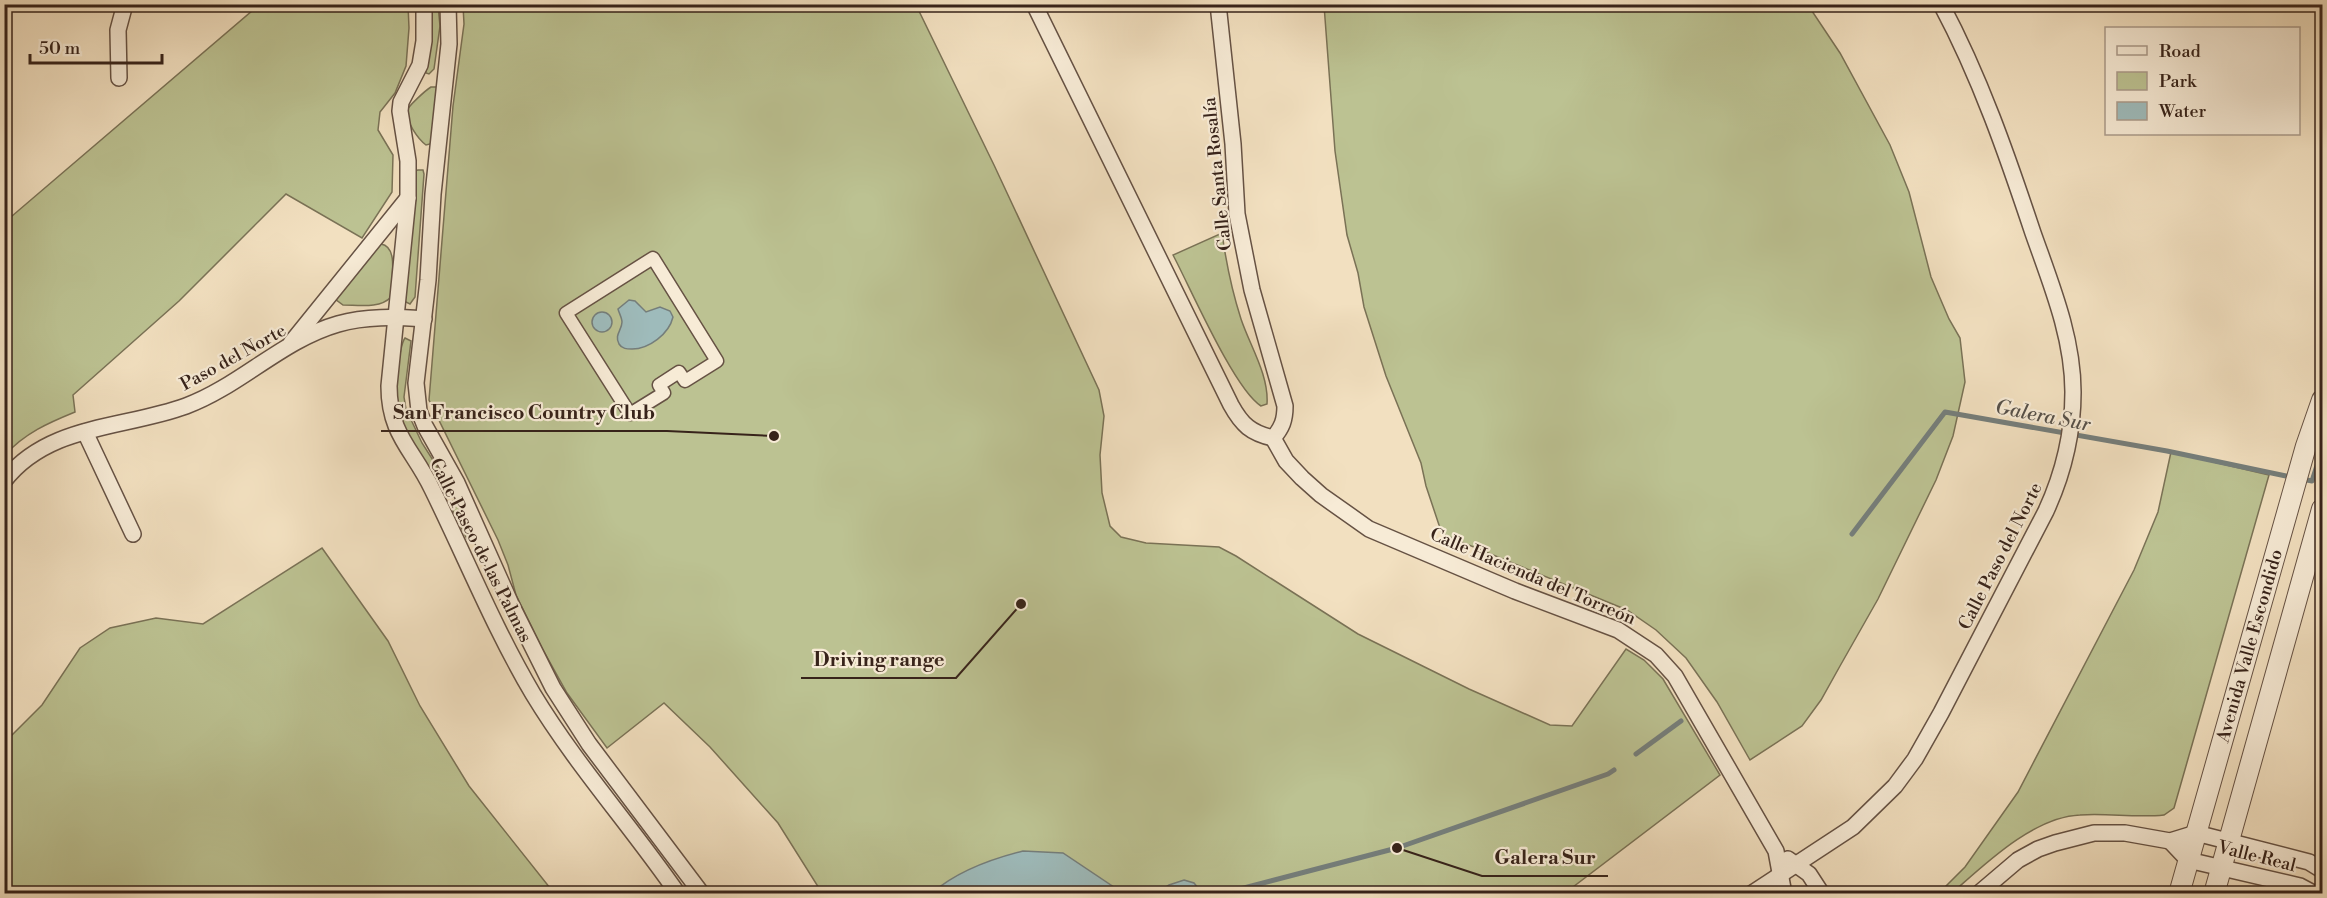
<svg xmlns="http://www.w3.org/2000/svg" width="2327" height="898" font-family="'Libre Bodoni',serif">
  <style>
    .green { fill: #bcc292; stroke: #7a7256; stroke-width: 1.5 }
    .water { fill: #9ebbbb; stroke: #757e7b; stroke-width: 1.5 }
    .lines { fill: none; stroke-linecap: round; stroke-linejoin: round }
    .stream { stroke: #757e7b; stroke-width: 5 }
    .pedestrian-casing { stroke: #665244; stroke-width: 15 }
    .minor-casing { stroke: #665244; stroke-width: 18 }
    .tertiary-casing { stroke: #665244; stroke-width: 22 }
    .pedestrian { stroke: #f7ebd6; stroke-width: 12 }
    .minor { stroke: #f7ebd6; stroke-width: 15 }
    .tertiary { stroke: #f7ebd6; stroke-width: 20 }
    .labels { text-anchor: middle; stroke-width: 4.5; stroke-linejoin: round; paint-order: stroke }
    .street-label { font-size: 18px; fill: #37231a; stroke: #f7ebd6 }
    .water-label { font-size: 20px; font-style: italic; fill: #56514a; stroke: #f7ebd6 }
    .leader { fill: none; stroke: #37231a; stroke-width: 2 }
    .callout-dot { fill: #37231a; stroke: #f7ebd6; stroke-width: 2 }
    .callout-label { font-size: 20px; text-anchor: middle; font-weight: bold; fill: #37231a; stroke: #f7ebd6; stroke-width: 4.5; stroke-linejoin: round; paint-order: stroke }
  </style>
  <rect width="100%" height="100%" fill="#f2e0c0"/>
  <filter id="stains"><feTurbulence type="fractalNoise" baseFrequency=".00333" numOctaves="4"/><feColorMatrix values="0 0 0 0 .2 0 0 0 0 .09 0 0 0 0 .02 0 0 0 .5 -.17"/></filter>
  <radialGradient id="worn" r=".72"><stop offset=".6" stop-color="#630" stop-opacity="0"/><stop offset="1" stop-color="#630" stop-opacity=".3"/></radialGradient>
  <g class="green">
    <path d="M259,5H408L409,28L406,66L395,93L380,112L378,130L393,155L392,192L362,238L286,194L179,301L73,395L75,412C48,423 25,433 5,455V222Z"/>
    <polygon points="428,5 438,5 440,26 434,69 429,74 426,73 425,66"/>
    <polygon points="463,5 916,5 994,165 1099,390 1104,416 1100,455 1102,493 1110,526 1121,537 1146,543 1219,547 1236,556 1358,634 1469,689 1550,725 1572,726 1626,649 1644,660 1663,679 1720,775 1565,893 822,893 778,823 710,747 664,703 607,748 567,693 542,648 516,595 508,565 498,540 429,400 453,106 464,24"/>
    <polygon points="1324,5 1808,5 1840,53 1890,145 1909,192 1931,277 1949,319 1960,338 1965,382 1953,436 1936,480 1878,599 1840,666 1821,700 1802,726 1750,760 1717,702 1686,658 1656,630 1627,610 1442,534 1426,486 1421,463 1386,376 1364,307 1358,273 1347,235 1335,151"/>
    <path d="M431,87H439L434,143L426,145C418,139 406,122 407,111C407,107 426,90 431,87Z"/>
    <polygon points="418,170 423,170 424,174 415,297 410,304 404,301 414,171"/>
    <path d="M1222,233C1226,262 1232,291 1241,319C1250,346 1269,375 1267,404L1261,406C1234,389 1190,287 1173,255Z"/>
    <path d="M381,244C400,247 390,283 391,297C380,309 358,305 343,305L335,299L376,246Z"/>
    <path d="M405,338L411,341L404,397L406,409L422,443L443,476L441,478C424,475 398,427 395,411C393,400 399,346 405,338Z"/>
    <path d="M2171,452L2269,475L2174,808L2164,815C2136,818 2108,813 2080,815C2033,817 1985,864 1952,893H1939L1965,867L2018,792L2134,570L2158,512Z"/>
    <polygon points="457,499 472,531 470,538 467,539 451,507 451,502"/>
    <polygon points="322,548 388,641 420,706 469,786 554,893 5,893 5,742 42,705 80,648 110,628 156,618 203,624"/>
  </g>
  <g class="water">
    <path d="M629,300L635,301L646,312L660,307L670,311L673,317C669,334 649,349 632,349C627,349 622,349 619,344C614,335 622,330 622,322C622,318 619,313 618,309Z"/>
    <circle cx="602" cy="322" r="10"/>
    <path d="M1023,851L1063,853L1114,887L1147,893H932C956,872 991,859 1023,851Z"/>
    <polygon points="1184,880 1194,883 1202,893 1157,893 1169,885"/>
  </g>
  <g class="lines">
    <g class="stream">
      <polyline points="2307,480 2312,481 2322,450"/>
      <polyline points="1852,534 1945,412 2167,451 2286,476"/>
      <polyline points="1636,754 1681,721"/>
      <polyline points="1221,894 1397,848 1608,774 1614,770"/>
    </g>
    <defs>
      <polygon id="pedestrian" points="653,258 717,361 685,381 679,372 659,385 664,393 630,414 566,313"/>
      <g id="minor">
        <path d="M424,4V41L420,65L401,102L400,111L408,161V198L389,386C389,435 413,449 432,489C466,558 494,628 533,694C576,765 631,826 678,894"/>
        <polyline points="448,4 449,44 433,194 428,280 416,383 419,411 425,426 457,483 511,604 553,688 589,744 702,894"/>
        <path d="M1034,4L1231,405C1242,425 1251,433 1273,438"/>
        <path d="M1218,4L1233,144L1237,214L1252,290L1285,406C1285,420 1282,428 1273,438"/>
        <polyline points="119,78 118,30 125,4"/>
        <polyline points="291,343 408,198"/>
        <polyline points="85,432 133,534"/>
        <polyline points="1273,438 1286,461 1302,478 1321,495 1369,529 1515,591 1618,630 1656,655 1675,676 1776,851 1784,894"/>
        <path d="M4,481C48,424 123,429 186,406C240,386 282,340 338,324C366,316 395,317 424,319"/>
        <polyline points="2170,841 2188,860 2300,886 2315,894"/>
        <polyline points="1788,859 1809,874 1822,894"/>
        <path d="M1751,894L1853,827L1895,786L1915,759L1941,713L2046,511C2063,474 2073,434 2073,392C2073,337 2051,284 2033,233C2007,155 1980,77 1941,4"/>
        <polyline points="1978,894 2018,860 2038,849 2055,843 2094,833 2125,833 2170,841 2196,833 2309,862 2322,870"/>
      </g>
      <g id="tertiary">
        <path id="s1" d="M2179,894L2306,446L2322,400"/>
        <polyline points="2214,894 2322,509"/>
      </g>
    </defs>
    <use href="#pedestrian" class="pedestrian-casing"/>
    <use href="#minor" class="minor-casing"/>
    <use href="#tertiary" class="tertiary-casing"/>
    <use href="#pedestrian" class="pedestrian"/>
    <use href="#minor" class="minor"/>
    <use href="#tertiary" class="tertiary"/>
  </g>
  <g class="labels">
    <g class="street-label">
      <text transform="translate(1217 174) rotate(-96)" y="6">Calle Santa Rosalía</text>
      <text transform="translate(233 357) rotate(-29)" y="6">Paso del Norte</text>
      <text transform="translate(481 550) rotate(63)" y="6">Calle Paseo de las Palmas</text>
      <text transform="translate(2000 556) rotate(-63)" y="6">Calle Paso del Norte</text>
      <text transform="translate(1533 576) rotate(23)" y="6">Calle Hacienda del Torreón</text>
      <text dy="6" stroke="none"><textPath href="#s1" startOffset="258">Avenida Valle Escondido</textPath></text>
      <text transform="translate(2257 856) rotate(14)" y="6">Valle Real</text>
    </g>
    <g class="water-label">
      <text transform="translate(2043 415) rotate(11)" y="7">Galera Sur</text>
    </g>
  </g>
  <path class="leader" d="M774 436L667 431H381M1021 604L956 678H801M1397 848L1482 876H1608"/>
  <g class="callout-dot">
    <circle cx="774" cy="436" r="6"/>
    <circle cx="1021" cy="604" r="6"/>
    <circle cx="1397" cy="848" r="6"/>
  </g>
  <g class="callout-label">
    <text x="524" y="419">San Francisco Country Club</text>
    <text x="879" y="666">Driving range</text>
    <text x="1545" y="864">Galera Sur</text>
  </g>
  <rect width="2327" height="898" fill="none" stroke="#f2e0c0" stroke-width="24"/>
  <rect x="6" y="6" width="2315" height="886" fill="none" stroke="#37231a" stroke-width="3"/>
  <rect x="12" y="12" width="2303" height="874" fill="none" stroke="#37231a" stroke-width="1.5"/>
  <rect x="2105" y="27" width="195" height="108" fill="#f7ebd6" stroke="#aa9b8b" stroke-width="1.5"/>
  <rect x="2117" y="46" width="30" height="9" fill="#f7ebd6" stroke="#aa9b8b" stroke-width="1.5"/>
  <text x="2159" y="57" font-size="18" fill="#37231a">Road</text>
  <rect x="2117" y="72" width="30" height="18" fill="#bcc292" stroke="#aa9b8b" stroke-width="1.5"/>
  <text x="2159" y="87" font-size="18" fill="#37231a">Park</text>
  <rect x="2117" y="102" width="30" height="18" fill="#9ebbbb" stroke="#aa9b8b" stroke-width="1.5"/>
  <text x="2159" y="117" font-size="18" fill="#37231a">Water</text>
  <path d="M30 54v9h132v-9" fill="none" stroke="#37231a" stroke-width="3"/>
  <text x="39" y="54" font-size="18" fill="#37231a" stroke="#f7ebd6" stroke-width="4.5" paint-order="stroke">50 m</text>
  <rect width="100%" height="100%" filter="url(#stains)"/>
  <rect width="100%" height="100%" fill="url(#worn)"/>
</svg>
